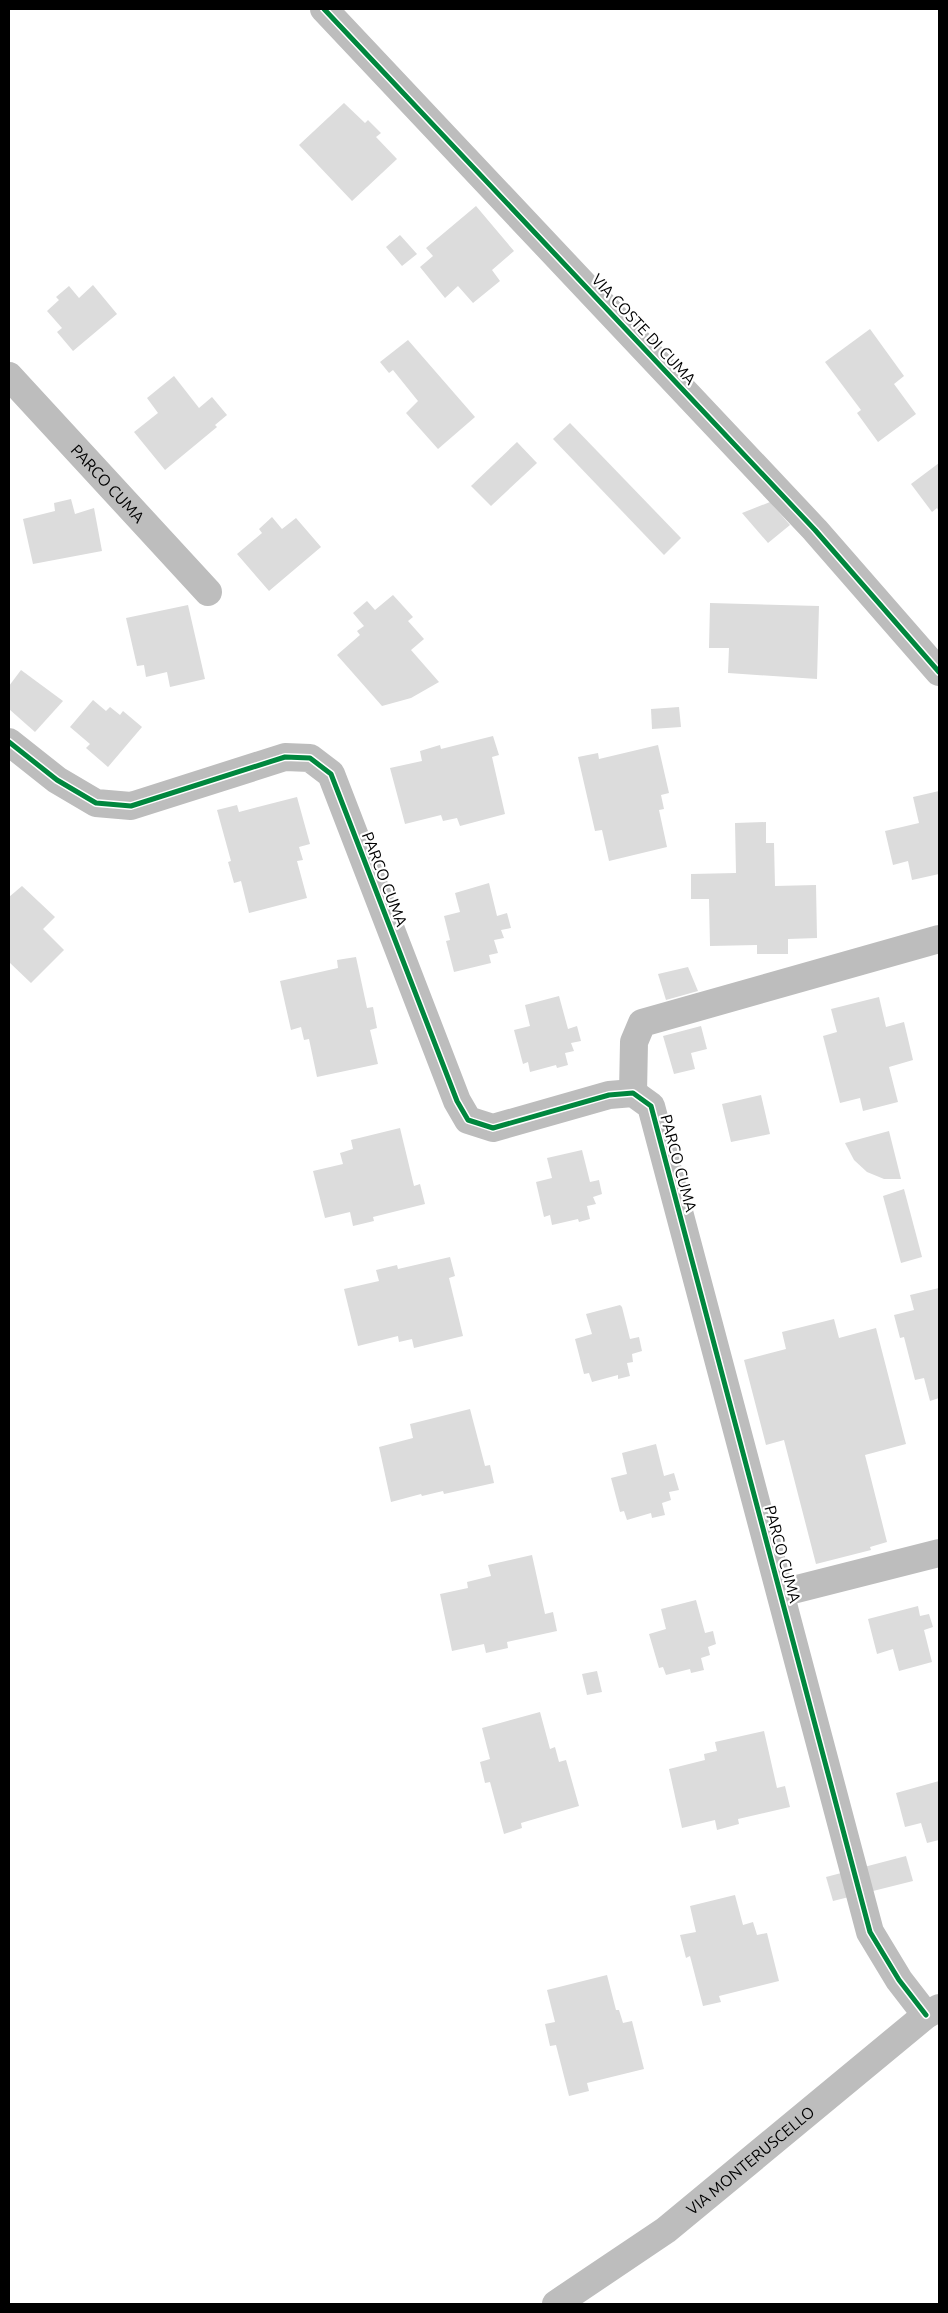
<svg xmlns="http://www.w3.org/2000/svg" width="948" height="2313" font-family="Ubuntu,sans-serif">
  <style>
    .building { fill: #dcdcdc }
    .lines { fill: none; stroke-linecap: round; stroke-linejoin: round }
    .minor { stroke: #bdbdbd; stroke-width: 28 }
    .cycleway-casing { stroke: #fff; stroke-width: 8 }
    .cycleway { stroke: #00873e; stroke-width: 5 }
    .labels { text-anchor: middle; stroke-width: 4.5; stroke-linejoin: round; paint-order: stroke }
    .street-label { font-size: 16px; fill: #000; stroke: #fff }
  </style>
  <rect width="100%" height="100%" fill="#fff"/>
  <g class="building">
    <polygon points="344,103 365,123 368,120 381,133 376,137 397,159 352,201 299,145"/>
    <polygon points="476,206 514,251 492,270 500,281 473,303 458,286 445,298 420,267 433,256 426,248"/>
    <polygon points="400,235 417,254 402,266 386,247"/>
    <polygon points="93,285 117,314 73,351 57,332 62,328 47,311 59,300 56,297 69,286 79,298"/>
    <polygon points="870,329 904,376 894,384 916,414 878,442 857,413 861,410 825,362"/>
    <polygon points="408,340 475,417 438,449 406,413 418,401 393,370 389,373 380,362"/>
    <polygon points="174,376 199,408 212,397 227,415 215,425 217,427 165,470 134,432 158,413 147,398"/>
    <polygon points="570,423 681,538 664,555 553,439"/>
    <polygon points="517,442 537,463 491,506 471,486"/>
    <polygon points="939,463 939,512 937,508 932,512 911,484"/>
    <polygon points="71,499 75,514 94,508 102,551 33,564 23,519 55,511 54,503"/>
    <polygon points="770,502 790,525 768,543 742,513"/>
    <polygon points="272,517 282,529 296,518 321,547 269,591 237,554 262,533 259,529"/>
    <polygon points="393,595 413,617 408,621 424,639 411,650 439,682 411,698 382,706 337,655 360,635 357,631 364,626 353,613 367,601 375,610"/>
    <polygon points="710,603 819,606 817,679 728,673 729,648 709,648"/>
    <polygon points="188,605 205,679 170,687 167,672 146,677 144,665 137,666 126,618"/>
    <polygon points="21,670 63,701 35,732 9,709 9,686"/>
    <polygon points="93,700 106,711 110,707 120,715 123,711 142,727 108,767 86,748 90,744 70,727"/>
    <polygon points="679,707 681,727 652,729 651,709"/>
    <polygon points="493,736 499,755 492,757 505,814 460,826 457,818 443,821 441,815 405,824 390,768 422,761 420,751 440,745 441,749"/>
    <polygon points="658,745 669,793 661,795 664,809 659,810 667,847 609,861 602,830 595,831 578,757 598,753 599,759"/>
    <polygon points="939,791 939,874 912,880 908,861 893,865 885,831 919,823 913,797"/>
    <polygon points="297,797 310,844 299,847 303,860 297,861 307,898 249,913 241,881 234,883 228,862 231,861 217,810 237,805 239,812"/>
    <polygon points="766,822 766,843 774,843 775,886 816,885 817,938 788,939 788,954 757,954 757,945 710,946 709,899 691,899 691,874 736,873 735,823"/>
    <polygon points="489,883 497,916 507,913 511,928 501,930 504,938 494,940 498,953 489,955 491,963 454,972 446,941 450,940 444,916 460,912 455,893"/>
    <polygon points="22,886 55,917 43,929 64,950 31,983 9,962 9,897"/>
    <polygon points="356,957 367,1008 373,1007 377,1028 370,1030 378,1064 317,1077 309,1039 304,1040 301,1027 291,1030 280,981 338,968 337,960"/>
    <polygon points="688,967 698,991 666,1000 658,974"/>
    <polygon points="559,996 568,1029 577,1026 581,1041 571,1043 574,1051 565,1053 568,1065 557,1068 556,1065 530,1072 528,1062 523,1064 514,1030 530,1026 525,1005"/>
    <polygon points="879,997 886,1027 904,1022 913,1060 889,1067 898,1102 863,1111 860,1098 840,1103 823,1036 837,1032 831,1009"/>
    <polygon points="701,1026 707,1049 691,1053 695,1069 674,1074 663,1036"/>
    <polygon points="761,1095 770,1134 731,1142 722,1104"/>
    <polygon points="400,1128 414,1186 420,1184 425,1204 373,1217 374,1221 353,1226 350,1212 325,1218 313,1171 343,1164 340,1153 353,1149 351,1140"/>
    <polygon points="889,1131 901,1179 884,1179 867,1172 854,1160 845,1143"/>
    <polygon points="582,1150 590,1182 599,1180 602,1194 593,1197 596,1204 587,1206 590,1219 579,1222 578,1219 552,1225 550,1215 544,1217 536,1182 552,1178 547,1158"/>
    <polygon points="904,1189 922,1257 901,1263 883,1196"/>
    <polygon points="450,1257 455,1276 449,1278 463,1336 414,1348 412,1339 399,1342 398,1336 358,1346 344,1289 379,1281 376,1270 397,1265 398,1269"/>
    <polygon points="939,1288 939,1398 930,1401 924,1378 915,1380 904,1337 900,1338 894,1315 914,1310 910,1295"/>
    <polygon points="620,1305 622,1307 630,1339 639,1337 642,1351 632,1354 633,1362 627,1363 630,1376 618,1379 618,1375 592,1382 589,1373 584,1374 575,1339 592,1334 586,1314"/>
    <polygon points="834,1319 839,1338 876,1328 906,1444 865,1455 887,1542 870,1547 871,1550 816,1564 784,1440 766,1445 744,1360 786,1349 782,1332"/>
    <polygon points="470,1409 485,1466 490,1465 494,1483 444,1494 443,1491 422,1496 421,1494 391,1502 379,1447 413,1438 410,1424"/>
    <polygon points="656,1444 664,1476 674,1473 679,1490 669,1492 671,1500 662,1503 665,1515 652,1518 651,1513 627,1520 624,1511 620,1512 611,1478 627,1474 622,1453"/>
    <polygon points="532,1555 545,1614 553,1612 557,1631 507,1642 508,1648 486,1653 484,1644 452,1651 440,1594 468,1588 467,1582 491,1576 488,1565"/>
    <polygon points="696,1600 705,1633 713,1631 716,1644 708,1647 710,1655 701,1658 704,1670 691,1673 690,1669 666,1675 663,1667 659,1668 649,1634 666,1629 661,1609"/>
    <polygon points="918,1606 920,1616 929,1614 933,1627 924,1630 932,1662 899,1671 893,1649 877,1654 868,1619"/>
    <polygon points="597,1671 602,1692 587,1695 582,1674"/>
    <polygon points="540,1712 550,1749 555,1747 559,1762 566,1760 579,1806 521,1823 522,1828 504,1834 490,1782 485,1783 480,1762 490,1759 482,1728"/>
    <polygon points="764,1731 777,1788 785,1786 790,1807 738,1819 739,1824 717,1830 715,1820 682,1828 669,1769 705,1760 704,1754 717,1751 715,1742"/>
    <polygon points="939,1781 939,1840 927,1843 921,1823 905,1827 896,1793"/>
    <polygon points="906,1856 913,1881 833,1901 826,1877"/>
    <polygon points="735,1895 743,1925 753,1922 757,1935 767,1933 779,1981 719,1996 721,2002 703,2006 690,1956 686,1958 680,1935 696,1932 690,1906"/>
    <polygon points="607,1975 616,2010 619,2010 623,2023 632,2021 644,2069 587,2083 589,2091 569,2096 556,2045 550,2046 545,2024 555,2022 547,1990"/>
  </g>
  <g class="lines">
    <g class="minor">
      <polyline points="324,9 815,530 939,672"/>
      <path id="s1" d="M9,376L208,592"/>
      <polyline points="9,742 57,780 96,803 131,806 285,757 310,758 331,774 457,1101 468,1120 493,1128 609,1095 633,1093 651,1106 870,1932 899,1980 926,2015"/>
      <polyline points="633,1093 634,1042 642,1023 939,939"/>
      <polyline points="781,1593 939,1553"/>
      <path id="s2" d="M556,2304L666,2230L926,2015L939,2008"/>
    </g>
    <defs>
      <g id="cycleway">
        <polyline points="324,9 815,530 939,672"/>
        <polyline points="9,742 57,780 96,803 131,806 285,757 310,758 331,774 457,1101 468,1120 493,1128 609,1095 633,1093 651,1106 870,1932 899,1980 926,2015"/>
      </g>
    </defs>
    <use href="#cycleway" class="cycleway-casing"/>
    <use href="#cycleway" class="cycleway"/>
  </g>
  <g class="labels">
    <g class="street-label">
      <text transform="translate(644 329) rotate(47)" y="6">VIA COSTE DI CUMA</text>
      <text dy="6" stroke="none"><textPath href="#s1" startOffset="146">PARCO CUMA</textPath></text>
      <text transform="translate(385 879) rotate(69)" y="6">PARCO CUMA</text>
      <text transform="translate(679 1163) rotate(75)" y="6">PARCO CUMA</text>
      <text transform="translate(783 1554) rotate(75)" y="6">PARCO CUMA</text>
      <text dy="6" stroke="none"><textPath href="#s2" startOffset="242">VIA MONTERUSCELLO</textPath></text>
    </g>
  </g>
  <rect width="948" height="2313" fill="none" stroke="#000000" stroke-width="20"/>
</svg>
